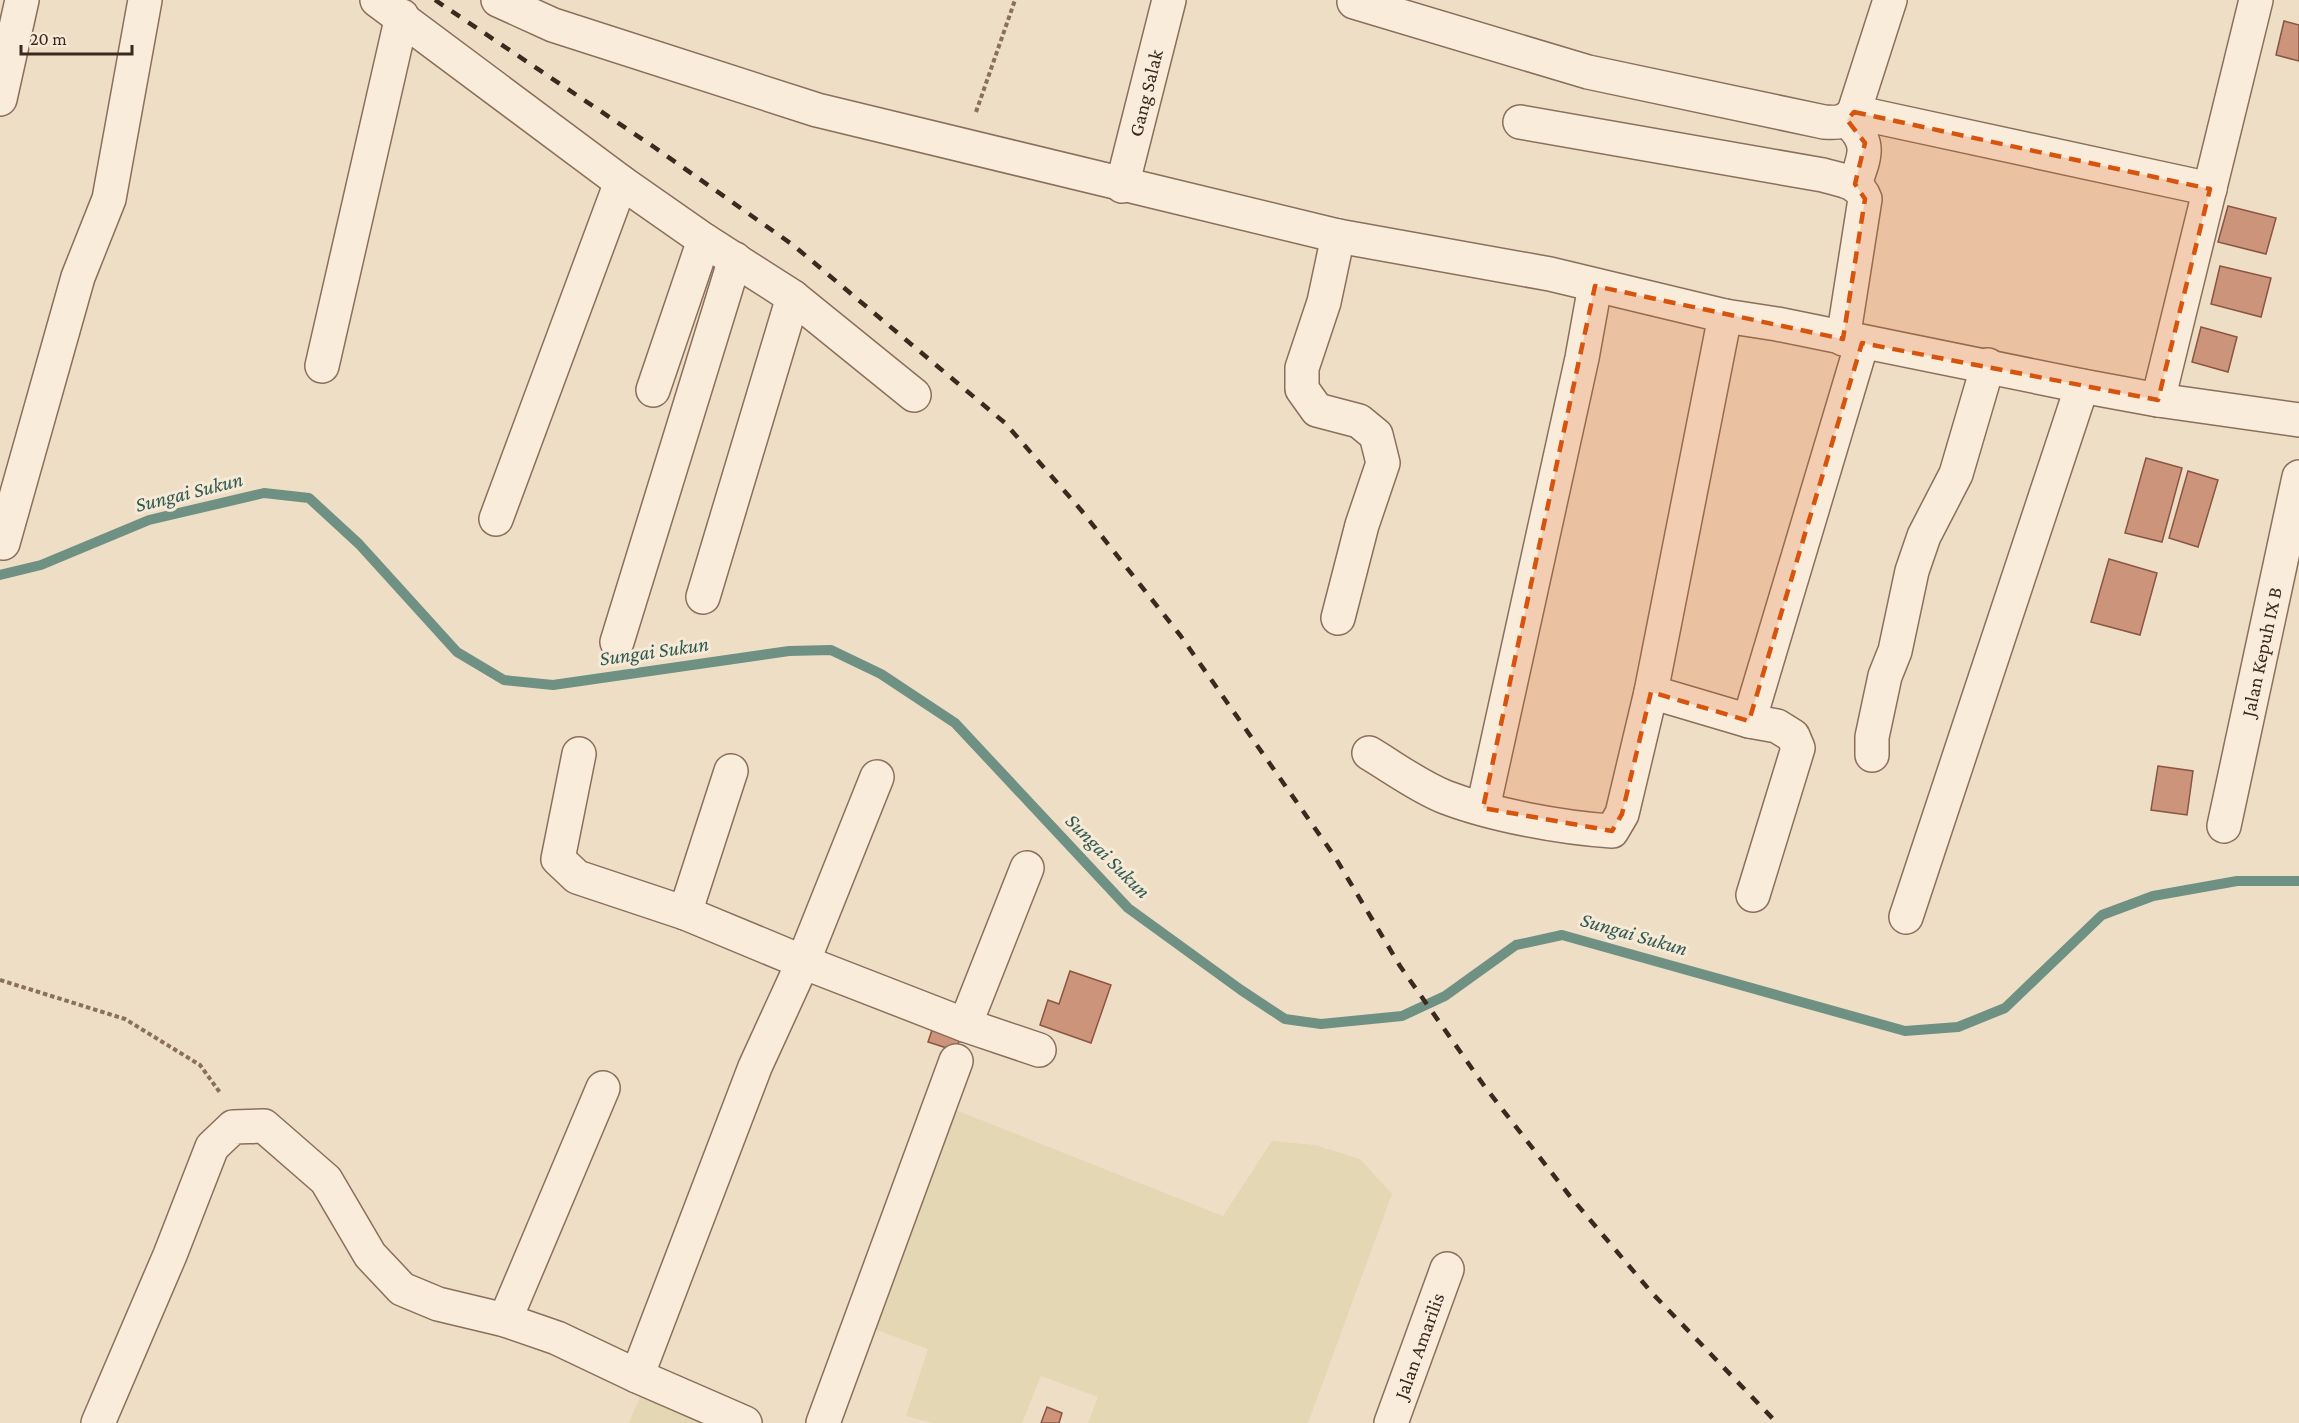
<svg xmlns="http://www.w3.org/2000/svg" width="2299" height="1423" font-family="'Crimson Pro',serif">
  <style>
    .farmland { fill: #e4d7b3 }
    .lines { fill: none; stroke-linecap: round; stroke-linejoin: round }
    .stream { stroke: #6e9184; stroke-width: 10 }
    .building { fill: #cd947c; stroke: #8a5541; stroke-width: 1.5 }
    .minor-casing { stroke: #8a6f5c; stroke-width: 36 }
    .path { stroke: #8a6f5c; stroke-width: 4; stroke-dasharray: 4.5 3; stroke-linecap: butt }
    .minor { stroke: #f9ecda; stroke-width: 33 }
    .rail { stroke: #3a291f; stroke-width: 4.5; stroke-dasharray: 10 10; stroke-linecap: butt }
    .marked { fill: #d7540e; fill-opacity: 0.2; stroke: #d7540e; stroke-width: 4.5; stroke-dasharray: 12 8; stroke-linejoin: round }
    .labels { text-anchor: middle; stroke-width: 6; stroke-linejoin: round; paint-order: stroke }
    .street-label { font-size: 20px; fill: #3a291f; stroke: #f6e9d6 }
    .water-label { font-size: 21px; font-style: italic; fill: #2f5a52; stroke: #f6e9d6 }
  </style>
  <rect width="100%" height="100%" fill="#efdec6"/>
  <g class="farmland">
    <polygon points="948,1107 1223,1216 1272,1141 1315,1145 1360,1159 1392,1194 1308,1423 1088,1423 1098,1397 1041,1376 1022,1423 934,1423 906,1416 928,1349 871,1328"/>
    <polygon points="640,1397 704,1423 629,1423"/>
  </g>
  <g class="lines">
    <polyline class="stream" points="0,575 41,565 149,520 264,493 309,498 359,544 457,652 504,680 553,685 789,651 831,650 881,674 955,723 1128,908 1241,990 1285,1019 1321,1024 1402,1016 1445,996 1516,945 1562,935 1905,1031 1958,1027 2005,1008 2102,915 2153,896 2237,881 2299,881"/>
  </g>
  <g class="building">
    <polygon points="2284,21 2299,25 2299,61 2276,55"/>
    <polygon points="2228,206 2276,218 2266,254 2218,242"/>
    <polygon points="2220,266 2271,278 2261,317 2211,304"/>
    <polygon points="2201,327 2237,337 2228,372 2192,362"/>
    <polygon points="2146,458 2182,468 2162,542 2125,533"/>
    <polygon points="2188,471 2218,480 2198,547 2169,538"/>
    <polygon points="2109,559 2157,573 2140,635 2091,622"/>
    <polygon points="2158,766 2193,771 2187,815 2151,810"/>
    <polygon points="1070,971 1111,985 1091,1043 1040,1025 1048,1000 1059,1004"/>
    <polygon points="934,1024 962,1032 956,1051 928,1042"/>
    <polygon points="1047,1407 1062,1413 1059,1423 1041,1423"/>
  </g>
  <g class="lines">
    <defs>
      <g id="minor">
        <polyline points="377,0 621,182 704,240 793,297 914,395"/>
        <polyline points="498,0 553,25 817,110 1338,236 1550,274 1725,316 1777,324 2082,386 2158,400 2299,420"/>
        <path d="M1354,2L1588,72L1824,122C1838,123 1844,123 1854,112L1890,0"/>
        <polyline points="0,99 22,0"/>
        <polyline points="1854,112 2210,189"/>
        <path d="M1847,120C1872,143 1865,155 1855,184"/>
        <path d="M1520,122L1823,175C1840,180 1859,181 1865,199L1843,339"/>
        <path id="s1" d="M1122,186L1169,0"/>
        <polyline points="322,366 402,16"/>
        <polyline points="653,390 704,240"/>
        <polyline points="2158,400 2256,0"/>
        <polyline points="496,519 621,182"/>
        <polyline points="3,543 78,277 109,199 145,0"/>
        <polyline points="703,597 793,297"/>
        <polyline points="1338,618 1362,525 1383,463 1376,435 1359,421 1317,410 1302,389 1302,368 1324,302 1338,236"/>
        <polyline points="617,642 735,259"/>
        <polyline points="1651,692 1749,721 1777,726 1793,736 1798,748 1753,895"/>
        <polyline points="1749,721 1862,343"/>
        <path d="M1369,753C1394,768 1418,786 1445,797C1492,815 1562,828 1612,831L1622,814L1651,692L1725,316"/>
        <polyline points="579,754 558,859 577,877 685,913 803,962 965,1025 1039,1050"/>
        <polyline points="1872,755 1872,737 1885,676 1895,651 1912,571 1924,536 1956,474 1988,365"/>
        <polyline points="1483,808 1582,358 1595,286"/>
        <path id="s2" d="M2224,826L2299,477"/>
        <polyline points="685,913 731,771"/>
        <polyline points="1906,917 2082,386"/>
        <polyline points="965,1025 1027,868"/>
        <polyline points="505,1320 603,1088"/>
        <polyline points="637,1376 745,1423"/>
        <polyline points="98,1423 170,1255 212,1147 233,1127 264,1126 326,1180 370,1255 402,1289 438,1304 505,1320 557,1338 637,1376 755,1067 803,962 877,777"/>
        <polyline points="823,1423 956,1061"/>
        <path id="s3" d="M1391,1423L1447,1269"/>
      </g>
    </defs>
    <use href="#minor" class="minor-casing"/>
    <g class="path">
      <polyline points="976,112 1015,0"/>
      <polyline points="0,980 125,1019 200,1065 221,1094"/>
    </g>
    <use href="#minor" class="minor"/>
    <polyline class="rail" points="435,0 654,147 793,245 1005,423 1081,510 1180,635 1335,857 1400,966 1485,1087 1569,1195 1652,1293 1777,1423"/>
  </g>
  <path class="marked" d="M1854,112L2210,189L2158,400L1862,343L1749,721L1651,692L1622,814L1612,831L1483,808L1595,286L1843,339L1865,199L1855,184L1865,143L1847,120Z"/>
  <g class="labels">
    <g class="street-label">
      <text dy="7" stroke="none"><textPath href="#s1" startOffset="96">Gang Salak</textPath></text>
      <text dy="7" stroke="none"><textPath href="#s2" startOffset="178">Jalan Kepuh IX B</textPath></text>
      <text dy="7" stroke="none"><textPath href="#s3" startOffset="82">Jalan Amarilis</textPath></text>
    </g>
    <g class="water-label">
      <text transform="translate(189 492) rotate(-14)" y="7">Sungai Sukun</text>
      <text transform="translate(654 651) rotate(-8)" y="7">Sungai Sukun</text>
      <text transform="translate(1108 856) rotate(45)" y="7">Sungai Sukun</text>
      <text transform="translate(1634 934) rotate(16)" y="7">Sungai Sukun</text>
    </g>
  </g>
  <path d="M21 45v9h111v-9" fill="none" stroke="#3a291f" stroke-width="3"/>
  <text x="30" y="45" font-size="18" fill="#3a291f" stroke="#f6e9d6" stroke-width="4.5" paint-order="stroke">20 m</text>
</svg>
